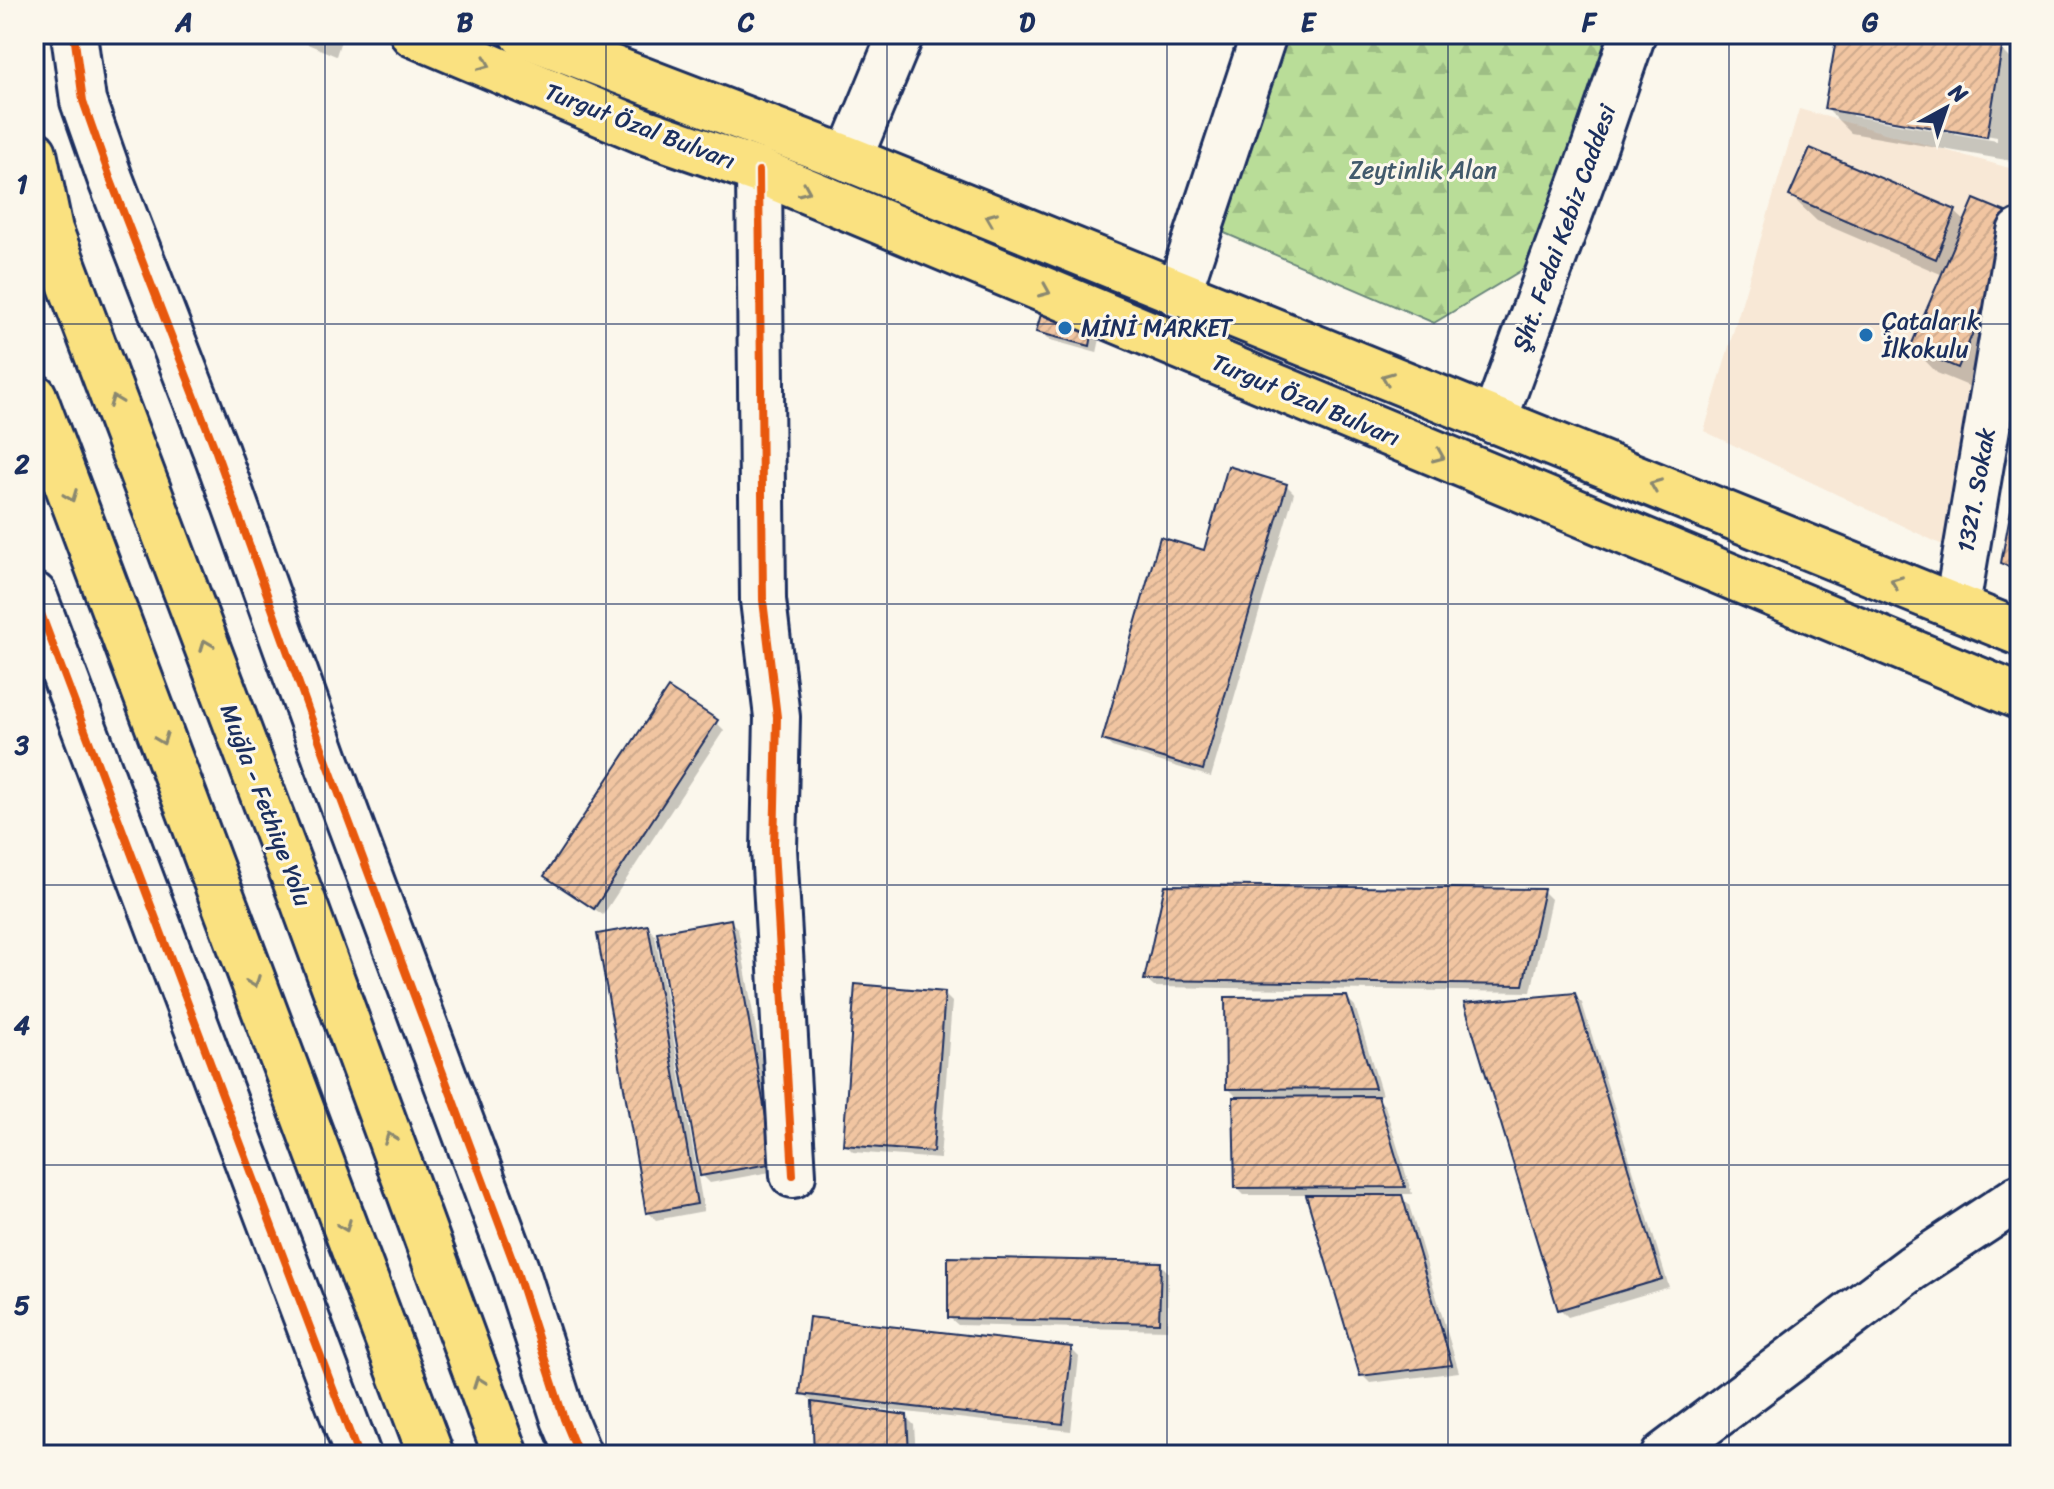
<svg xmlns="http://www.w3.org/2000/svg" width="2054" height="1489" font-family="Sriracha,sans-serif">
  <style>
    .built { fill: #f8e8d6 }
    .forest { fill: url(#forest-firs); stroke: #6a867b; stroke-width: 2 }
    .shadow { fill: #0003; fill-rule: evenodd }
    .building { fill: url(#building-hatch); stroke: #1b2f5e; stroke-width: 2 }
    .lines { fill: none; stroke-linecap: round; stroke-linejoin: round }
    .minor-casing { stroke: #1b2f5e; stroke-width: 50 }
    .major-casing { stroke: #1b2f5e; stroke-width: 50 }
    .highway-casing { stroke: #1b2f5e; stroke-width: 50 }
    .minor { stroke: #fbf7ec; stroke-width: 44 }
    .major { stroke: #fae180; stroke-width: 44 }
    .highway { stroke: #fae180; stroke-width: 44 }
    .cycleway-casing { stroke: #fbf7ec; stroke-width: 13 }
    .cycleway { stroke: #e8590c; stroke-width: 8 }
    .oneway { stroke: #8a886f }
    .grid { fill: none; stroke: #1b2f5e; stroke-width: 2; stroke-opacity: 0.55 }
    .poi-dot { fill: #1f6fb2; stroke: #fbf7ec; stroke-width: 3 }
    .labels { text-anchor: middle; stroke-width: 6; stroke-linejoin: round; paint-order: stroke }
    .street-label { font-size: 24px; fill: #1b2f5e; stroke: #fbf7ec }
    .park-label { font-size: 24px; fill: #425a6c; stroke: #fbf7ec }
    .poi-label { font-size: 24px; fill: #1b2f5e; stroke: #fbf7ec; text-anchor: start }
    .neatline { fill: none; stroke: #1b2f5e; stroke-width: 3 }
    .grid-label { font-size: 26px; text-anchor: middle; font-weight: bold; fill: #1b2f5e }
  </style>
  <defs>
    <pattern id="forest-firs" width="22" height="20" patternUnits="userSpaceOnUse" patternTransform="scale(2)"><rect width="22" height="20" fill="#b9dd98"/><path d="M5 1l3.5 6h-7zM16 11l3.5 6h-7z" fill="#9ebe85"/></pattern>
    <pattern id="building-hatch" width="6" height="6" patternUnits="userSpaceOnUse" patternTransform="scale(2)"><rect width="6" height="6" fill="#f1c5a1"/><path d="M-1 1l2-2M0 6l6-6M5 7l2-2" fill="none" stroke="#ceaa8d"/></pattern>
  </defs>
  <rect width="100%" height="100%" fill="#fbf7ec"/>
  <filter id="ink" filterUnits="userSpaceOnUse"><feTurbulence type="fractalNoise" baseFrequency=".0125" numOctaves="2"/><feDisplacementMap in="SourceGraphic" scale="16" xChannelSelector="R" yChannelSelector="G"/><feConvolveMatrix kernelMatrix="1 2 1 2 8 2 1 2 1" color-interpolation-filters="sRGB"/></filter>
  <g filter="url(#ink)">
    <polygon class="built" points="1799,109 2020,171 2020,239 1955,551 1704,431"/>
    <polygon class="forest" points="1282,34 1616,34 1537,261 1434,323 1222,232"/>
    <g class="shadow">
      <polygon points="284,34 343,34 336,56"/>
      <polygon points="1218,34 1236,34 1234,39"/>
      <path d="M1839,34H1911L2002,50L2020,68V114L2012,161L1851,133L1826,108ZM1852,111L1997,137V141L1852,116Z"/>
      <polygon points="1811,150 1955,212 1966,222 2020,221 1983,392 1937,373 1912,347 1943,275 1817,221 1791,196"/>
      <polygon points="1039,331 1101,334 1097,353 1047,339"/>
      <polygon points="2020,472 2020,580 2003,563"/>
      <polygon points="1286,485 1294,493 1211,777 1112,747 1104,740 1205,553"/>
      <polygon points="716,722 724,730 603,915 547,876"/>
      <polygon points="1166,887 1543,891 1551,899 1531,992 1154,987 1146,980"/>
      <polygon points="730,921 738,929 781,1170 710,1183 702,1175"/>
      <polygon points="647,927 655,935 704,1211 656,1220 648,1212"/>
      <polygon points="944,994 952,1002 940,1159 853,1152 845,1144"/>
      <polygon points="1574,995 1582,1003 1669,1287 1568,1317 1560,1309"/>
      <polygon points="1347,998 1355,1006 1382,1095 1374,1095 1385,1106 1412,1194 1398,1194 1409,1205 1459,1372 1370,1383 1362,1375 1308,1195 1244,1195 1237,1188 1239,1099 1228,1088"/>
      <polygon points="1160,1264 1168,1272 1167,1330 958,1325 950,1318"/>
      <polygon points="1071,1349 1079,1357 1071,1431 855,1406 855,1410 906,1417 914,1425 916,1455 816,1455 814,1402 802,1393"/>
    </g>
    <g class="building">
      <polygon points="303,34 322,34 319,41"/>
      <polygon points="1837,34 1923,34 2002,48 1987,137 1824,109"/>
      <polygon points="1810,148 1956,210 1936,259 1789,196"/>
      <polygon points="1974,199 2020,218 2020,221 1958,368 1910,348"/>
      <polygon points="1043,307 1094,324 1090,346 1036,332"/>
      <polygon points="2020,461 2020,571 2001,563"/>
      <polygon points="1228,466 1287,484 1203,770 1102,740 1160,537 1204,550"/>
      <polygon points="668,688 718,720 594,909 544,876"/>
      <polygon points="1165,885 1544,889 1523,985 1144,980"/>
      <polygon points="731,919 774,1163 700,1176 657,932"/>
      <polygon points="648,925 697,1204 646,1213 597,934"/>
      <polygon points="855,984 945,992 933,1152 843,1145"/>
      <polygon points="1575,993 1662,1279 1558,1310 1464,1003"/>
      <polygon points="1347,996 1375,1088 1226,1089 1225,997"/>
      <polygon points="1378,1096 1405,1187 1235,1188 1233,1097"/>
      <polygon points="1306,1195 1402,1195 1452,1365 1360,1376"/>
      <polygon points="948,1257 1161,1262 1159,1323 948,1318"/>
      <polygon points="809,1317 1072,1347 1063,1424 800,1394"/>
      <polygon points="812,1402 907,1415 909,1455 814,1455"/>
    </g>
    <g class="lines">
      <defs>
        <g id="minor">
          <polyline points="74,34 83,101 110,178 215,449 327,762 516,1269 564,1419 579,1455"/>
          <polyline points="849,159 901,34"/>
          <polyline points="759,171 763,600 777,717 774,849 793,1175"/>
          <polyline points="1178,294 1264,34"/>
          <polyline points="1494,421 1594,148 1633,34"/>
          <polyline points="34,595 358,1455"/>
          <polyline points="1957,606 2020,232"/>
          <polyline points="1664,1455 1912,1268 2020,1197"/>
        </g>
        <g id="major">
          <polyline points="413,34 643,131 759,171 2020,697"/>
          <polyline points="523,34 849,159 2020,633"/>
        </g>
        <g id="highway">
          <polyline points="34,153 50,230 303,901 506,1455"/>
          <polyline points="34,396 431,1455"/>
        </g>
      </defs>
      <use href="#minor" class="minor-casing"/>
      <use href="#major" class="major-casing"/>
      <use href="#highway" class="highway-casing"/>
      <use href="#minor" class="minor"/>
      <use href="#major" class="major"/>
      <use href="#highway" class="highway"/>
      <defs>
        <g id="cycleway">
          <polyline points="74,34 83,101 110,178 215,449 327,762 516,1269 564,1419 579,1455"/>
          <polyline points="759,171 763,600 777,717 774,849 793,1175"/>
          <polyline points="34,595 358,1455"/>
        </g>
      </defs>
      <use href="#cycleway" class="cycleway-casing"/>
      <use href="#cycleway" class="cycleway"/>
    </g>
    <defs><path id="oneway-chevron" d="M-2-3.5L2.5 0L-2 3.5" fill="none" stroke-width="1.6" stroke-linecap="round" stroke-linejoin="round" transform="scale(2)"/></defs>
    <g class="oneway">
      <use href="#oneway-chevron" transform="translate(485 64) rotate(23)"/>
      <use href="#oneway-chevron" transform="translate(805 190) rotate(23)"/>
      <use href="#oneway-chevron" transform="translate(991 218) rotate(-158)"/>
      <use href="#oneway-chevron" transform="translate(1045 291) rotate(23)"/>
      <use href="#oneway-chevron" transform="translate(1387 378) rotate(-158)"/>
      <use href="#oneway-chevron" transform="translate(115 401) rotate(-111)"/>
      <use href="#oneway-chevron" transform="translate(1439 456) rotate(23)"/>
      <use href="#oneway-chevron" transform="translate(1655 485) rotate(-158)"/>
      <use href="#oneway-chevron" transform="translate(71 496) rotate(69)"/>
      <use href="#oneway-chevron" transform="translate(1896 582) rotate(-158)"/>
      <use href="#oneway-chevron" transform="translate(206 645) rotate(-111)"/>
      <use href="#oneway-chevron" transform="translate(162 739) rotate(69)"/>
      <use href="#oneway-chevron" transform="translate(254 982) rotate(69)"/>
      <use href="#oneway-chevron" transform="translate(390 1138) rotate(-110)"/>
      <use href="#oneway-chevron" transform="translate(345 1226) rotate(69)"/>
      <use href="#oneway-chevron" transform="translate(479 1382) rotate(-110)"/>
    </g>
  </g>
  <path class="grid" d="M325,34V1455M606,34V1455M887,34V1455M1167,34V1455M1448,34V1455M1729,34V1455M34,324H2020M34,604H2020M34,885H2020M34,1165H2020"/>
  <g class="poi-dot">
    <circle cx="1065" cy="328" r="8"/>
    <circle cx="1866" cy="335" r="8"/>
  </g>
  <g class="labels">
    <g class="street-label">
      <text transform="translate(640 126) rotate(21)" y="8">Turgut Özal Bulvarı</text>
      <text transform="translate(1564 228) rotate(-70)" y="8">Şht. Fedai Kebiz Caddesi</text>
      <text transform="translate(1306 400) rotate(23)" y="8">Turgut Özal Bulvarı</text>
      <text transform="translate(1976 490) rotate(-80)" y="8">1321. Sokak</text>
      <text transform="translate(266 805) rotate(69)" y="8">Muğla - Fethiye Yolu</text>
    </g>
    <g class="park-label">
      <text x="1423" y="178">Zeytinlik Alan</text>
    </g>
    <g class="poi-label">
      <text x="1882" y="329">Çatalarık<tspan x="1882" dy="28">İlkokulu</tspan></text>
      <text x="1081" y="336">MİNİ MARKET</text>
    </g>
  </g>
  <rect width="2054" height="1489" fill="none" stroke="#fbf7ec" stroke-width="88"/>
  <g transform="translate(1946 108) rotate(40)" stroke="#fbf7ec" stroke-width="6" paint-order="stroke">
  <path d="M0-6L14 30L0 20L-14 30Z" fill="#1b2f5e"/>
  <text y="-12" font-size="22" font-weight="bold" text-anchor="middle" fill="#1b2f5e">N</text>
  </g>
  <rect x="44" y="44" width="1966" height="1401" class="neatline"/>
  <g class="grid-label">
    <text x="184" y="31">A</text>
    <text x="465" y="31">B</text>
    <text x="746" y="31">C</text>
    <text x="1027" y="31">D</text>
    <text x="1308" y="31">E</text>
    <text x="1589" y="31">F</text>
    <text x="1870" y="31">G</text>
    <text x="22" y="193">1</text>
    <text x="22" y="473">2</text>
    <text x="22" y="754">3</text>
    <text x="22" y="1034">4</text>
    <text x="22" y="1314">5</text>
  </g>
</svg>
